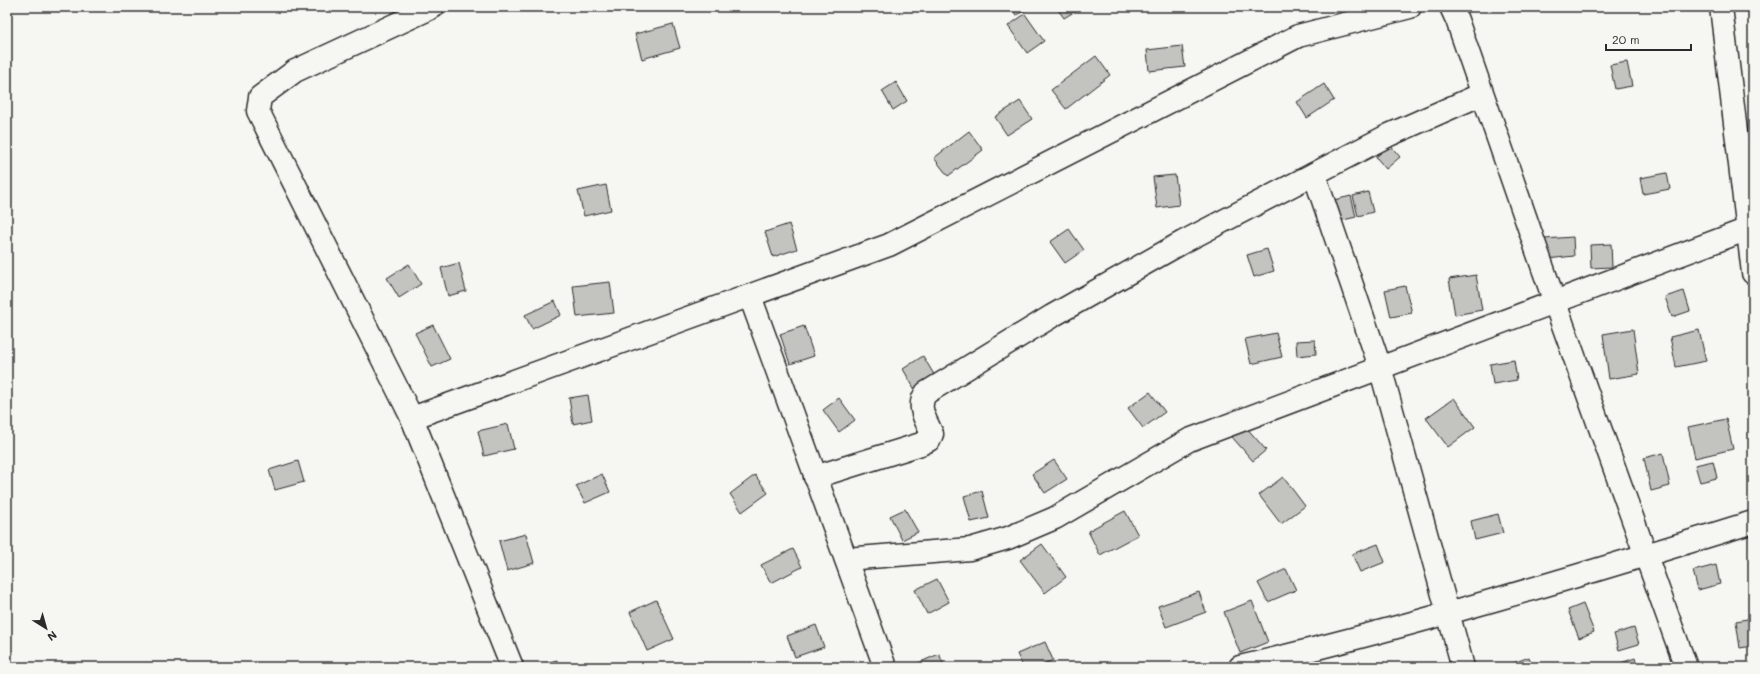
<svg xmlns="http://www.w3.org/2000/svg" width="1760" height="674" font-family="Mali,sans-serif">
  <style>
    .building { fill: #c3c3c0; stroke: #2b2b2b }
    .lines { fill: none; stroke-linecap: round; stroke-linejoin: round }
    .minor-casing { stroke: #2b2b2b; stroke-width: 25 }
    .minor { stroke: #f6f6f2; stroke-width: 22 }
  </style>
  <rect width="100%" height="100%" fill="#f6f6f2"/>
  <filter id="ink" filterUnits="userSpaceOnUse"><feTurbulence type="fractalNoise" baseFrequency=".025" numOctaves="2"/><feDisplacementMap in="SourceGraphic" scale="8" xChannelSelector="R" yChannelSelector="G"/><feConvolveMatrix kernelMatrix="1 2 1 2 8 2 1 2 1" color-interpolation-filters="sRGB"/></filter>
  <g filter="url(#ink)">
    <g class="building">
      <polygon points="1011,7 1032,7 1016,15"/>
      <polygon points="1056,7 1082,7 1064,18"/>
      <polygon points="1025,14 1044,41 1027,53 1008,26"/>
      <polygon points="673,24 680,48 642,59 635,34"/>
      <polygon points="1182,46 1185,67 1149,71 1147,50"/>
      <polygon points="1096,56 1110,75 1066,109 1051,90"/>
      <polygon points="1627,62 1632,86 1615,89 1610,65"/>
      <polygon points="896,82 907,101 893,110 882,91"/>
      <polygon points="1324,84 1334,100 1307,118 1297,102"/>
      <polygon points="1020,101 1032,119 1007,135 995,117"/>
      <polygon points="969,131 983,150 948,176 934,158"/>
      <polygon points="1390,145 1400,157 1386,169 1376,157"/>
      <polygon points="1667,173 1670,189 1643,194 1640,178"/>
      <polygon points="1175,175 1179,205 1157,208 1153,177"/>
      <polygon points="606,185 611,210 584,216 578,191"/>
      <polygon points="1368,192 1373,212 1358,216 1353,196"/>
      <polygon points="1351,196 1356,217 1339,221 1334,200"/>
      <polygon points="789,224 797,249 773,257 765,232"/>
      <polygon points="1069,229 1084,250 1065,263 1050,242"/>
      <polygon points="1573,237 1574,256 1547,259 1545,239"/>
      <polygon points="1611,244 1612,267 1591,268 1590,245"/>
      <polygon points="1267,249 1274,271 1254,277 1247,255"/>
      <polygon points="459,263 466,291 448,296 441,268"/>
      <polygon points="409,264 421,284 399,298 387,278"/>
      <polygon points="1476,275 1482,310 1455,315 1449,279"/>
      <polygon points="610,282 614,313 577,317 573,286"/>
      <polygon points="1405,286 1412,313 1391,317 1385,290"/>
      <polygon points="1684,291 1690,311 1672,317 1665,297"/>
      <polygon points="555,301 561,315 532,329 525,315"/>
      <polygon points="433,325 450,359 432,367 415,333"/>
      <polygon points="804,326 814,356 790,364 780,334"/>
      <polygon points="1633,329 1639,374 1609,379 1603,334"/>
      <polygon points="1699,330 1706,361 1676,367 1670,337"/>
      <polygon points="1276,333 1282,357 1251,364 1245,339"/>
      <polygon points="1315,340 1316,354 1297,356 1296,341"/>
      <polygon points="923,356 939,383 918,395 903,369"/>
      <polygon points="1514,360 1517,380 1493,384 1490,364"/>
      <polygon points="1150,392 1165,412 1143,428 1128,408"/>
      <polygon points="588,395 592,420 573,424 569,398"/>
      <polygon points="839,398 855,420 839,432 823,410"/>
      <polygon points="1454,398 1475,427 1448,447 1426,418"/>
      <polygon points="1726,419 1733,449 1695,458 1688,427"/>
      <polygon points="508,424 514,449 484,456 478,431"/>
      <polygon points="1245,426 1266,450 1253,461 1232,437"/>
      <polygon points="1663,453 1670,486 1651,491 1644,458"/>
      <polygon points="1054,460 1067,479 1045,493 1032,474"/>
      <polygon points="298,461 304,482 275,490 269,470"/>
      <polygon points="1713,461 1717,478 1700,482 1695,465"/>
      <polygon points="602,474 610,492 585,503 576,486"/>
      <polygon points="755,475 768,493 742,512 730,494"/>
      <polygon points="1283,477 1305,506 1281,524 1259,495"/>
      <polygon points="982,491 989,518 971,522 964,496"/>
      <polygon points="905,509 918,532 902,540 890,516"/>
      <polygon points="1125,511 1138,535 1100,555 1088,531"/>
      <polygon points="1498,514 1503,533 1475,540 1471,521"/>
      <polygon points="526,534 534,563 507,571 499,541"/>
      <polygon points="1042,544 1066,577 1045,593 1020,560"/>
      <polygon points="1378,544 1385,562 1360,572 1352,554"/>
      <polygon points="793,549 802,567 771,583 761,565"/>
      <polygon points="1716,565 1720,584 1698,590 1693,571"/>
      <polygon points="1286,569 1296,590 1268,602 1258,583"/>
      <polygon points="937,579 949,602 927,614 915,590"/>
      <polygon points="1199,592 1206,612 1166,627 1158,606"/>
      <polygon points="656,600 674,639 647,651 630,612"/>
      <polygon points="1252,601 1268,642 1240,653 1224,612"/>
      <polygon points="1583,604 1594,632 1579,638 1568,610"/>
      <polygon points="1753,618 1753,646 1740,648 1736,621"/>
      <polygon points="816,625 824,647 795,657 787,636"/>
      <polygon points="1634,628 1639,644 1619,650 1614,634"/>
      <polygon points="1045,642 1053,660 1037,667 1023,667 1017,654"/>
      <polygon points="939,654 945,667 917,667 916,664"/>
      <polygon points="1529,657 1533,667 1503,667"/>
      <polygon points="1635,658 1638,667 1610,667"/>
      <polygon points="557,660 558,667 534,667 534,666"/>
    </g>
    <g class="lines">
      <defs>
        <g id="minor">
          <polyline points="433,7 295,71 260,97 258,111 412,418 512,667"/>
          <polyline points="1451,7 1457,20 1555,303 1686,667"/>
          <polyline points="1721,7 1753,273"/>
          <polyline points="1314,174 1380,367 1463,667"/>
          <polyline points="750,296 885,667"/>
          <polyline points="412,418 889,245 1298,36 1410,7"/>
          <path d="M815,477L921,444L929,440L932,434C926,420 916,407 926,393L1052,316L1183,242L1389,135L1482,94"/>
          <polyline points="846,559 970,549 1008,538 1055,518 1189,440 1748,229"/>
          <path d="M1240,667C1413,626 1583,575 1753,522"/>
        </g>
      </defs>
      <use href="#minor" class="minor-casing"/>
      <use href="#minor" class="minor"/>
    </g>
  </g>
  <rect width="1760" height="674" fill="none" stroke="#f6f6f2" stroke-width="24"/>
  <rect x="12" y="12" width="1736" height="650" fill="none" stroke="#2b2b2b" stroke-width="1.5" filter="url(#ink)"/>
  <g transform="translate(46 628) rotate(143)" stroke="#f6f6f2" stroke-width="3" paint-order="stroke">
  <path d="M0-3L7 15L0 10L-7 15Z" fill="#2b2b2b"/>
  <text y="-6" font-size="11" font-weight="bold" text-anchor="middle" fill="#2b2b2b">N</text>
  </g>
  <path d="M1606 44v6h85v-6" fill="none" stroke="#2b2b2b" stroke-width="2"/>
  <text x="1612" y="44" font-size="12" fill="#2b2b2b" stroke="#f6f6f2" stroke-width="3" paint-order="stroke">20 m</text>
</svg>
